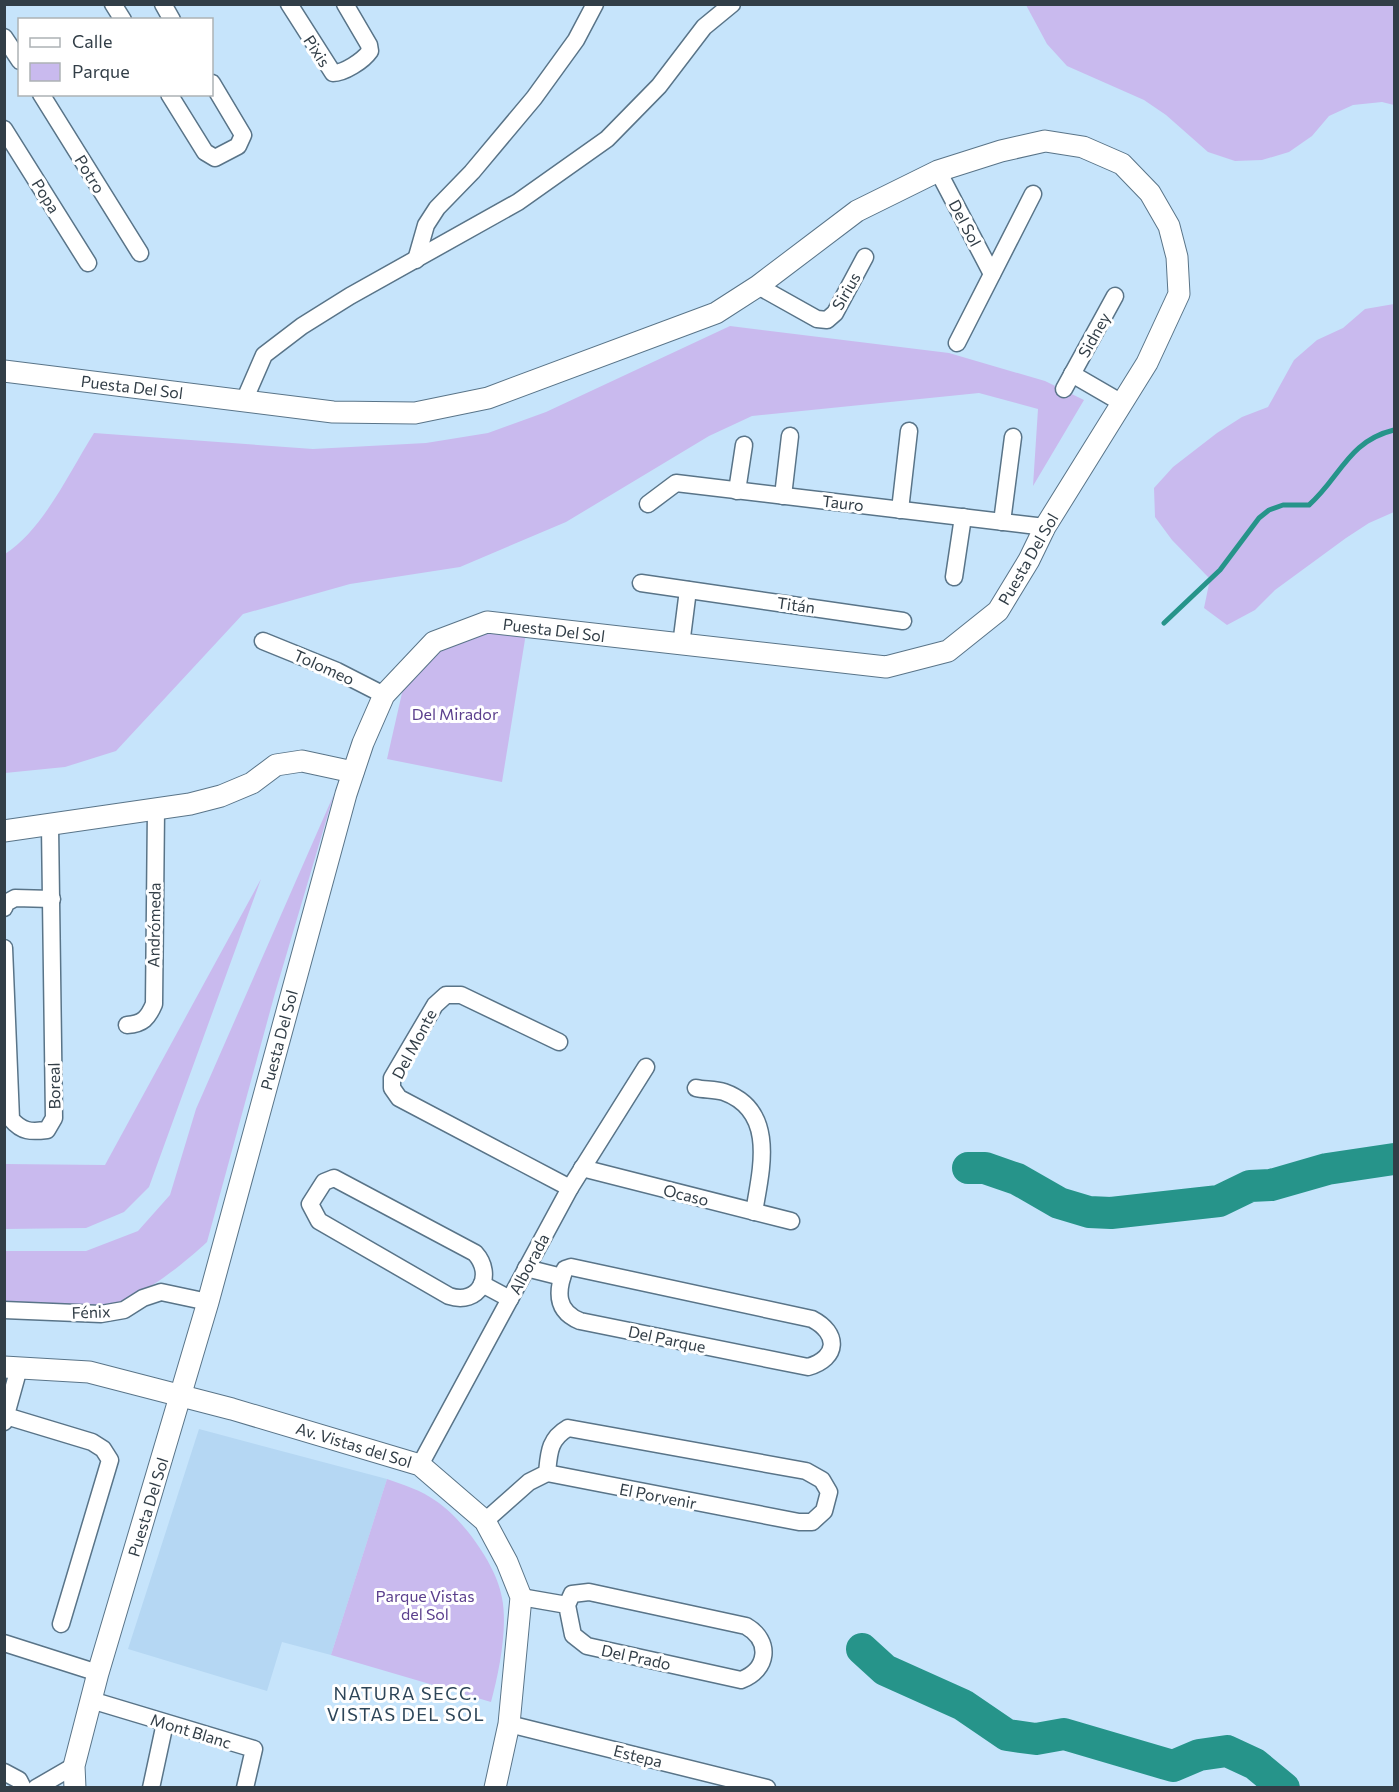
<svg xmlns="http://www.w3.org/2000/svg" width="1399" height="1792" font-family="Commissioner,sans-serif">
  <style>
    .built { fill: #b5d7f3 }
    .green { fill: #c9baee }
    .lines { fill: none; stroke-linecap: round; stroke-linejoin: round }
    .stream { stroke: #26948a; stroke-width: 5 }
    .river { stroke: #26948a; stroke-width: 32 }
    .minor-casing { stroke: #597488; stroke-width: 19 }
    .tertiary-casing { stroke: #597488; stroke-width: 23 }
    .minor { stroke: #fff; stroke-width: 16 }
    .tertiary { stroke: #fff; stroke-width: 21 }
    .labels { text-anchor: middle; stroke-width: 6; stroke-linejoin: round; paint-order: stroke }
    .street-label { font-size: 16px; fill: #323e47; stroke: #fff }
    .park-label { font-size: 16px; fill: #5b3f8d; stroke: #fff }
    .neighbourhood-label { font-size: 18px; letter-spacing: 1.5px; fill: #2d4558; stroke: #fff }
  </style>
  <rect width="100%" height="100%" fill="#c6e4fb"/>
  <polygon class="built" points="199,1429 387,1479 331,1655 282,1642 267,1691 128,1649"/>
  <g class="green">
    <polygon points="1026,5 1394,5 1394,105 1382,102 1353,105 1329,116 1312,136 1289,152 1262,160 1235,161 1208,152 1166,115 1144,100 1067,66 1047,44"/>
    <polygon points="1394,304 1394,512 1369,523 1346,538 1275,590 1255,610 1227,625 1204,608 1210,579 1172,540 1155,517 1154,488 1173,467 1217,433 1242,417 1268,407 1294,360 1317,340 1343,328 1365,309"/>
    <path d="M730,326L949,353L1045,381L1084,400L1033,486L1038,409L979,393L752,416L709,436L566,522L460,567L350,584L243,614L116,751L65,767L5,773V554C43,530 70,471 94,433L313,449L426,443L488,433L546,412Z"/>
    <polygon points="487,622 527,627 502,782 387,759 407,671"/>
    <path d="M334,794L275,993L207,1242C180,1267 131,1307 92,1308C64,1309 33,1303 5,1301L4,1251H86L138,1231L170,1195L196,1109Z"/>
    <polygon points="261,879 149,1187 124,1212 86,1228 5,1229 5,1164 105,1165"/>
    <path d="M387,1479C404,1485 421,1490 436,1501C463,1519 497,1566 502,1598C508,1627 499,1673 491,1702L331,1655Z"/>
  </g>
  <g class="lines">
    <path class="stream" d="M1164,623L1220,570L1259,518L1269,510L1283,505H1309C1340,478 1348,441 1394,430"/>
    <g class="river">
      <polyline points="968,1168 985,1168 1017,1179 1059,1203 1089,1212 1111,1213 1219,1201 1250,1186 1271,1185 1327,1169 1394,1159"/>
      <polyline points="862,1649 885,1670 963,1705 1007,1735 1036,1739 1064,1734 1173,1766 1199,1755 1227,1751 1255,1764 1284,1788"/>
    </g>
    <defs>
      <g id="minor">
        <polyline points="113,4 123,20"/>
        <polyline points="163,4 172,20"/>
        <path d="M289,4L333,73C344,73 363,61 370,51L369,45L345,4"/>
        <polyline points="4,37 20,61"/>
        <polyline points="41,94 140,253"/>
        <polyline points="169,94 205,152 215,158 238,146 243,135 212,83"/>
        <polyline points="4,129 88,263"/>
        <polyline points="938,171 992,274"/>
        <polyline points="416,260 426,225 437,208 472,172 534,98 576,40 595,4"/>
        <polyline points="758,286 817,319 827,320 835,313 865,257"/>
        <polyline points="957,343 1033,194"/>
        <polyline points="1072,374 1122,403"/>
        <polyline points="1064,389 1115,296"/>
        <polyline points="244,401 264,355 302,326 350,296 518,202 607,139 659,86 704,27 732,4"/>
        <polyline points="737,491 744,445"/>
        <polyline points="783,496 790,436"/>
        <polyline points="648,504 676,483 1045,527"/>
        <polyline points="900,510 909,431"/>
        <polyline points="1002,522 1013,437"/>
        <polyline points="954,577 963,517"/>
        <polyline points="641,583 903,621"/>
        <polyline points="263,641 337,671 384,695"/>
        <polyline points="681,645 688,590"/>
        <polyline points="4,908 6,903 15,898 52,899"/>
        <path d="M4,948L11,1119C22,1132 31,1132 47,1130L54,1118L50,826"/>
        <path d="M127,1025C143,1024 148,1018 154,1004L156,809"/>
        <polyline points="559,1042 461,995 446,995 435,1005 392,1078 392,1088 399,1098 570,1188"/>
        <path d="M696,1088C704,1090 715,1089 724,1092C777,1111 761,1170 754,1212"/>
        <polyline points="582,1168 791,1221"/>
        <path d="M334,1178L475,1253C495,1275 479,1306 449,1296L319,1221L310,1204L324,1182Z"/>
        <path d="M571,1267L812,1319C839,1333 839,1358 808,1367L580,1321C556,1311 556,1292 565,1269Z"/>
        <polyline points="526,1268 562,1277"/>
        <polyline points="482,1284 510,1299"/>
        <polyline points="4,1310 101,1314 124,1310 143,1298 161,1292 208,1302"/>
        <polyline points="6,1416 92,1442 103,1449 110,1460 61,1624"/>
        <polyline points="4,1422 19,1368"/>
        <polyline points="420,1465 570,1188 646,1067"/>
        <path d="M485,1521L529,1482L547,1473L799,1522H812L824,1511L829,1492L822,1480L806,1471L568,1428C549,1439 549,1453 547,1473"/>
        <path d="M521,1597L567,1605L573,1635L587,1646L741,1680C768,1670 772,1641 746,1626L589,1592L572,1594L567,1605"/>
        <polyline points="4,1643 98,1673"/>
        <polyline points="91,1700 254,1749 245,1788"/>
        <polyline points="509,1724 767,1788"/>
        <polyline points="4,1772 19,1780 23,1788"/>
        <polyline points="36,1788 74,1766"/>
        <polyline points="151,1788 165,1723"/>
      </g>
      <g id="tertiary">
        <polyline points="4,371 333,412 415,413 488,398 716,313 758,286 857,211 938,171 1001,151 1045,141 1083,147 1122,164 1150,193 1169,226 1177,257 1179,294 1147,363 1045,527 1029,560 998,611 948,651 886,667 487,622 434,642 384,695 363,743 346,794 208,1302 98,1673 74,1766 75,1788"/>
        <polyline points="4,831 190,804 221,796 252,783 276,765 302,761 353,772"/>
        <polyline points="4,1367 89,1372 232,1409 420,1465 485,1521 507,1562 521,1597 509,1724 495,1788"/>
      </g>
    </defs>
    <use href="#minor" class="minor-casing"/>
    <use href="#tertiary" class="tertiary-casing"/>
    <use href="#minor" class="minor"/>
    <use href="#tertiary" class="tertiary"/>
  </g>
  <g class="labels">
    <g class="street-label">
      <text transform="translate(317 51) rotate(57)" y="6">Pixis</text>
      <text transform="translate(90 174) rotate(58)" y="6">Potro</text>
      <text transform="translate(46 196) rotate(58)" y="6">Popa</text>
      <text transform="translate(965 223) rotate(62)" y="6">Del Sol</text>
      <text transform="translate(846 291) rotate(-60)" y="6">Sirius</text>
      <text transform="translate(1094 335) rotate(-61)" y="6">Sidney</text>
      <text transform="translate(132 387) rotate(7)" y="6">Puesta Del Sol</text>
      <text transform="translate(843 503) rotate(7)" y="6">Tauro</text>
      <text transform="translate(1028 559) rotate(-60)" y="6">Puesta Del Sol</text>
      <text transform="translate(796 605) rotate(8)" y="6">Titán</text>
      <text transform="translate(554 630) rotate(7)" y="6">Puesta Del Sol</text>
      <text transform="translate(324 667) rotate(24)" y="6">Tolomeo</text>
      <text transform="translate(154 925) rotate(-89)" y="6">Andrómeda</text>
      <text transform="translate(279 1040) rotate(-75)" y="6">Puesta Del Sol</text>
      <text transform="translate(414 1044) rotate(-62)" y="6">Del Monte</text>
      <text transform="translate(54 1086) rotate(-91)" y="6">Boreal</text>
      <text transform="translate(686 1195) rotate(14)" y="6">Ocaso</text>
      <text transform="translate(529 1264) rotate(-62)" y="6">Alborada</text>
      <text transform="translate(91 1312) rotate(-2)" y="6">Fénix</text>
      <text transform="translate(667 1339) rotate(12)" y="6">Del Parque</text>
      <text transform="translate(354 1445) rotate(17)" y="6">Av. Vistas del Sol</text>
      <text transform="translate(658 1496) rotate(11)" y="6">El Porvenir</text>
      <text transform="translate(148 1507) rotate(-73)" y="6">Puesta Del Sol</text>
      <text transform="translate(636 1657) rotate(12)" y="6">Del Prado</text>
      <text transform="translate(191 1731) rotate(17)" y="6">Mont Blanc</text>
      <text transform="translate(638 1756) rotate(14)" y="6">Estepa</text>
    </g>
    <g class="park-label">
      <text x="455" y="720">Del Mirador</text>
      <text x="425" y="1602">Parque Vistas<tspan x="425" dy="18">del Sol</tspan></text>
    </g>
    <g class="neighbourhood-label">
      <text x="406" y="1700">NATURA SECC.<tspan x="406" dy="21">VISTAS DEL SOL</tspan></text>
    </g>
  </g>
  <rect width="1399" height="1792" fill="none" stroke="#323e47" stroke-width="12"/>
  <rect x="18" y="18" width="195" height="78" fill="#ffffff" stroke="#adb2b5" stroke-width="1.5"/>
  <rect x="30" y="38" width="30" height="9" fill="#ffffff" stroke="#adb2b5" stroke-width="1.5"/>
  <text x="72" y="48" font-size="18" fill="#323e47">Calle</text>
  <rect x="30" y="63" width="30" height="18" fill="#c9baee" stroke="#adb2b5" stroke-width="1.5"/>
  <text x="72" y="78" font-size="18" fill="#323e47">Parque</text>
</svg>
